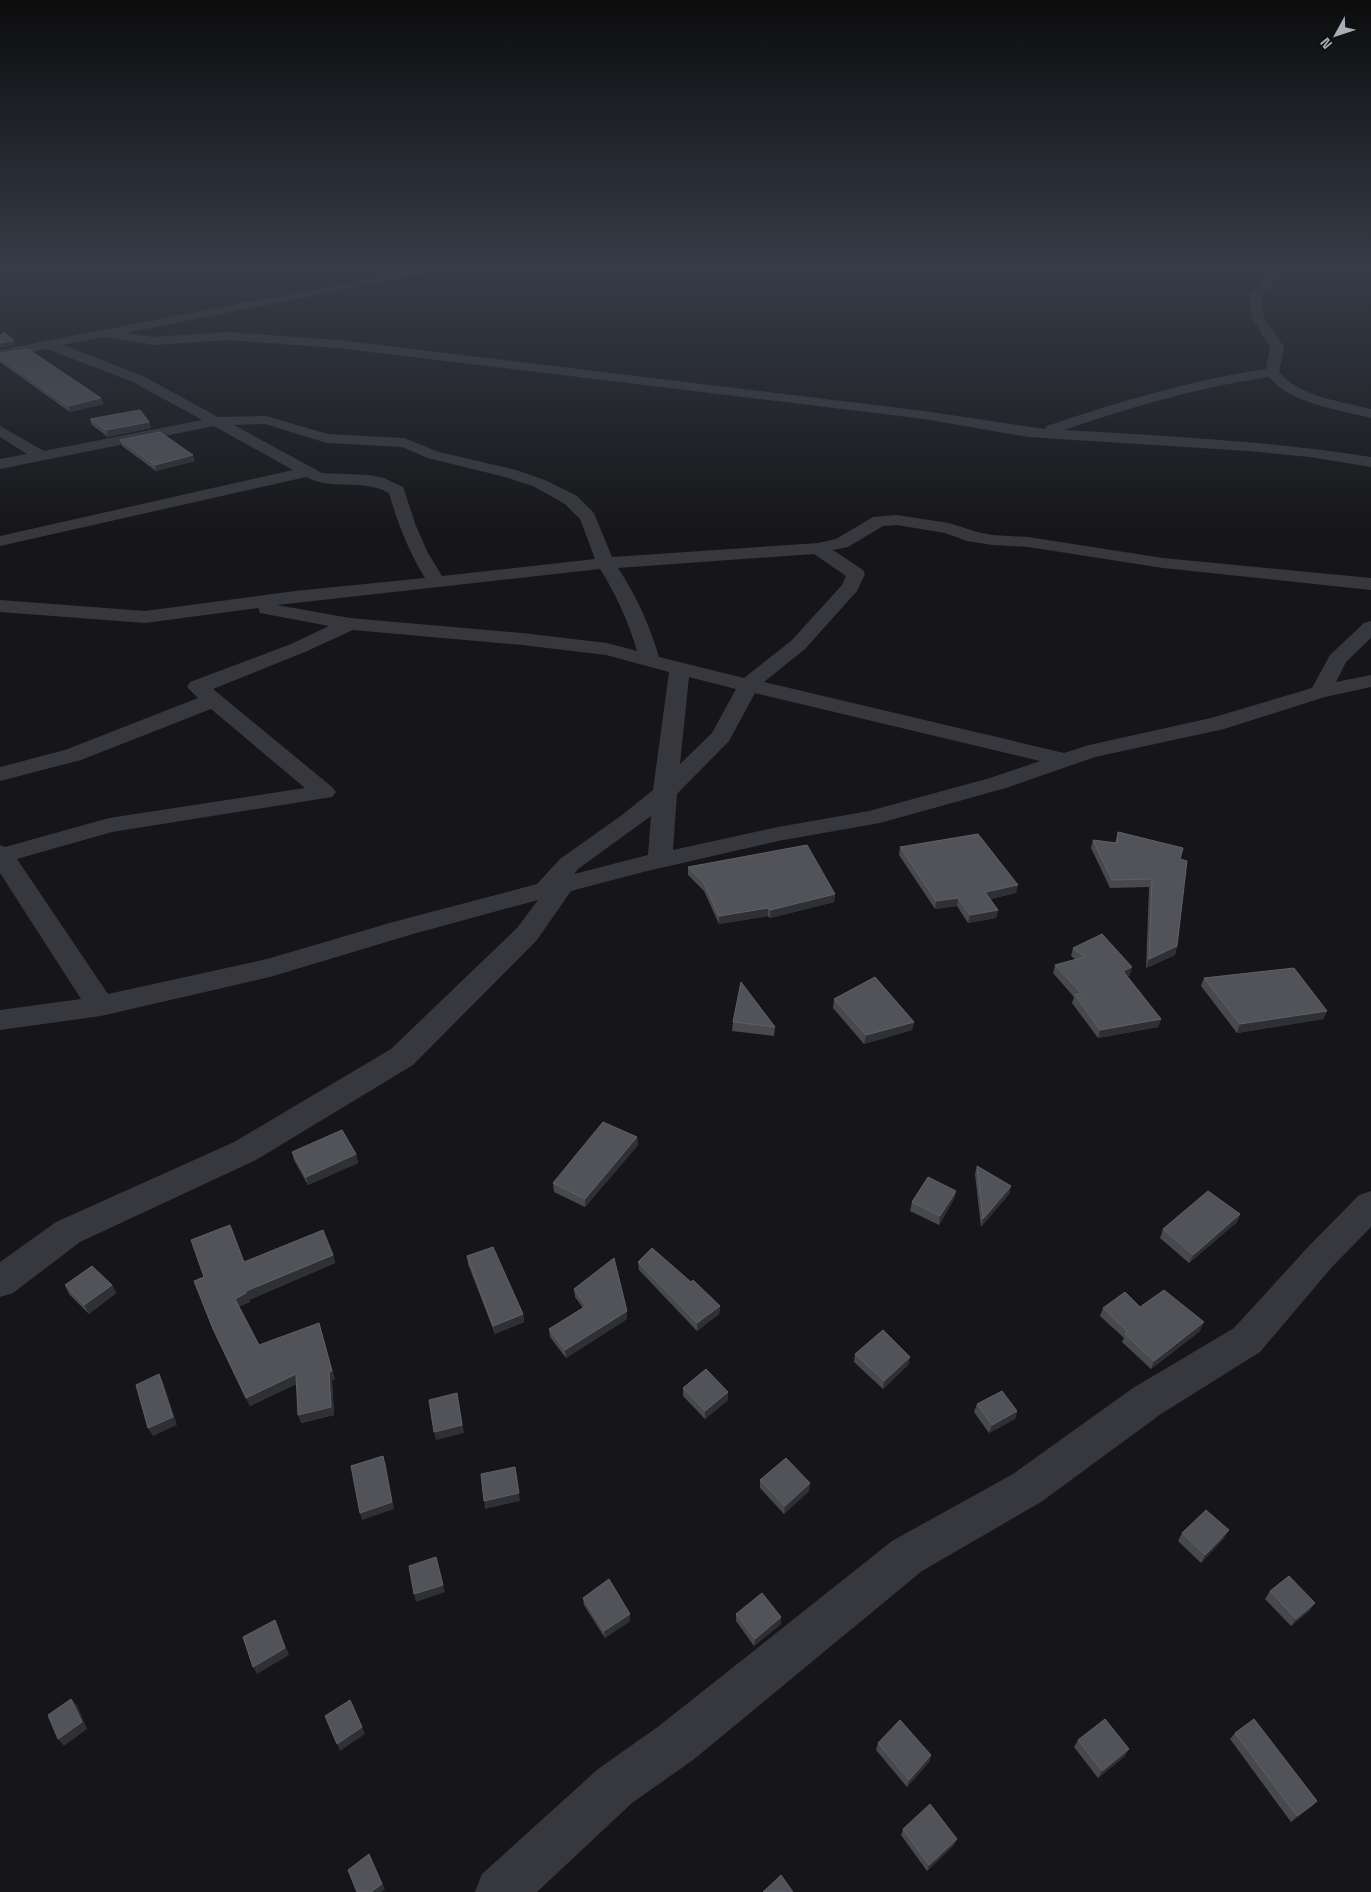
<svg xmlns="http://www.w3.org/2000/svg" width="1371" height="1892" font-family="'Space Grotesk',sans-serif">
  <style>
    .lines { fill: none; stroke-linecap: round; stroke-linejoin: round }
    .street { fill: #37383d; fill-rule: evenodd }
    .wall { fill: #47494d }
    .shaded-wall { fill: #2f3033 }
    .building { fill: #525359; stroke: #5f6168 }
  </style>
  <rect width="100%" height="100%" fill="#161618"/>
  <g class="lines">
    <g class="street">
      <path d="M417,269H438L432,272L126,333L154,337L228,332L338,340L924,411L1045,429L1047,426C1118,402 1191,380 1266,369L1270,347L1252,318L1249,294L1276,269H1287L1261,295L1264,318L1284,347L1279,372C1300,397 1340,401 1371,409V418C1339,410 1290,403 1269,377C1199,387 1131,407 1064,430C1167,436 1269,441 1371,457V467L1310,457L1248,451L1028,437L924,419L338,348L228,340L154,345L105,337L63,345L143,376L218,417L266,416L328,434L404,438L439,452L516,470L545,480L577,496L594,513L612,557L818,543L836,539L873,517L897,515L949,523L977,532L992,535L1028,537L1163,558L1371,578V590L1163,568L1028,547L992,545L967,541L945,533L897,525L883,526L848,547L833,550L863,570L865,574L857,591L805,649L764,682L1064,753L1089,745L1211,718L1312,688L1330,655L1364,623L1371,621V638L1346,662L1336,682L1371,675V687L1325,697L1224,729L1095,757L1006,788L880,823L778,841L643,872L571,891L537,940L413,1065L256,1160L80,1242L13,1293L0,1297V1262L56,1222L234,1142L391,1049L517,928L538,900L413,934L270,977L101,1016L0,1030V1010L81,999L0,873V845L5,847L109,818L305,788L211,709L81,760L0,781V767L65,750L198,698L187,687L190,682L291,644L329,626L260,613L258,608L145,623L0,612V600L145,611L295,591L425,578C408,550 398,524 389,493C363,478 332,491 306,477L0,546V536L293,470L214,426L0,469V459L27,454L0,437V426L44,451L202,420L133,382L47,349L0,358V350ZM265,424L327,443L402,447L428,458L505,477L533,486L565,504L580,519L595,559L442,576L428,553L416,526L403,487L384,478L369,475L322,473L234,425ZM814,554L846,576L842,585L791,641L744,678L659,657C650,626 636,595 618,568ZM600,569C616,594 629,623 637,651L607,643L522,633L350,618L277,605ZM353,630L522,645L606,655L669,672L653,790L622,815L560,859L537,884L393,922L267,959L108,994L17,859L112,832L332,797L336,792L332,787L213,689L305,652ZM689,677L736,689L712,733L680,764ZM755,693L1040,761L990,778L869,811L778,827L673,850L677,794L729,741ZM651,816L648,855L574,874L578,869Z"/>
      <polygon points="1371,1191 1371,1227 1332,1267 1260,1352 1161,1414 1041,1502 922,1571 693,1760 632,1803 537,1892 475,1892 482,1874 598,1769 659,1726 892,1541 1013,1474 1133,1388 1234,1328 1308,1247 1359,1195"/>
    </g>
  </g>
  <g class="wall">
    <polygon points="0,353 101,398 103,404 70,412 0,362"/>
    <polygon points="90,419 149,422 151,428 108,437 92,425"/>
    <polygon points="120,440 195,461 156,471 122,446"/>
    <polygon points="1118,832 1180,859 1177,946 1175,955 1146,968 1149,887 1110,888 1091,848 1093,840 1115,843"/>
    <polygon points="900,847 1016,893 990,899 998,910 996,918 968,923 957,906 935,909 899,855"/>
    <polygon points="688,867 835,894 834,902 770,918 768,916 719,924 704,891 688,875"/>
    <polygon points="1073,948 1130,975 1127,976 1161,1019 1158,1027 1098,1038 1072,1003 1074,997 1053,973 1055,965 1075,959 1071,956"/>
    <polygon points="1204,978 1327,1011 1323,1019 1237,1033 1201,986"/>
    <polygon points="834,999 914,1022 912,1030 864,1044 833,1008"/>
    <polygon points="733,1022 775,1027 774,1036 732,1031"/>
    <polygon points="637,1137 638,1145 585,1207 554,1192 553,1183"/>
    <polygon points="292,1152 356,1154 358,1163 308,1185 294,1160"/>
    <polygon points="977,1166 1011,1186 1009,1194 981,1227 975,1174"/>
    <polygon points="956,1191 954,1199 939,1225 910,1211 912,1202"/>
    <polygon points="1240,1214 1237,1222 1189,1263 1160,1238 1163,1229"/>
    <polygon points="333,1255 335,1263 249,1300 250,1302 239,1306 259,1345 335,1379 332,1380 334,1415 301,1423 296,1384 250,1406 213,1329 204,1277 244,1262"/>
    <polygon points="467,1256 523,1314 524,1322 495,1334 468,1264"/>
    <polygon points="638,1262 691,1282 720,1306 719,1314 697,1331 639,1270"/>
    <polygon points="65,1285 112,1285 116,1293 89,1314 69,1294"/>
    <polygon points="574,1289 627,1311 627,1319 566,1358 550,1337 549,1329 583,1308 575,1297"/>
    <polygon points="1140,1307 1200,1331 1151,1369 1122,1342 1124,1338 1100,1316 1103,1308"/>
    <polygon points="855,1354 910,1357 908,1365 883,1389 854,1362"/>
    <polygon points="683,1388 728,1392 728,1400 705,1419 683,1396"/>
    <polygon points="977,1404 1017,1411 1015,1419 989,1433 974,1412"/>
    <polygon points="760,1480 810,1483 809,1491 784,1514 760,1488"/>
    <polygon points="1182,1533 1224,1538 1201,1563 1178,1541"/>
    <polygon points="1270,1591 1310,1610 1291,1626 1265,1599"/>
    <polygon points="583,1598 630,1614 630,1621 605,1638 584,1605"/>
    <polygon points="736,1614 781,1617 781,1624 754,1646 736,1621"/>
    <polygon points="1235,1733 1317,1801 1311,1807 1291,1822 1230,1739"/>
    <polygon points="1078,1740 1125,1756 1098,1778 1074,1747"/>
    <polygon points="878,1743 931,1755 929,1762 907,1787 876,1750"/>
    <polygon points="903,1829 954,1845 927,1871 901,1835"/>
  </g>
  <g class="shaded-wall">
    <polygon points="14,340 16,345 0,348 0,343"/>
    <polygon points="101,398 103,404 70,412 68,406"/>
    <polygon points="149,422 151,428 108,437 106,430"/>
    <polygon points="193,455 195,461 156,471 155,465"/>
    <polygon points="1018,885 1016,893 984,900 985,892"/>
    <polygon points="835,894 834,902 770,918 770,910"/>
    <polygon points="958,898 957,906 935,909 936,901"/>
    <polygon points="768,908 768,916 719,924 719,916"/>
    <polygon points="998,910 996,918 968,923 970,915"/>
    <polygon points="1177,946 1175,955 1146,968 1149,959"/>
    <polygon points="1132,967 1130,975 1121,979 1123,971"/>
    <polygon points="1327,1011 1323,1019 1237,1033 1240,1024"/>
    <polygon points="1161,1019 1158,1027 1098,1038 1100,1030"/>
    <polygon points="914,1022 912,1030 864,1044 866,1035"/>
    <polygon points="637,1137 638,1145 585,1207 585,1199"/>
    <polygon points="356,1154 358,1163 308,1185 306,1177"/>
    <polygon points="1011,1186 1009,1194 981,1227 983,1219"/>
    <polygon points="956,1191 954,1199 939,1225 940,1216"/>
    <polygon points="1240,1214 1237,1222 1189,1263 1193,1255"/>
    <polygon points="333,1255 335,1263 249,1300 250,1302 238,1307 235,1299 246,1291"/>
    <polygon points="112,1285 116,1293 89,1314 84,1305"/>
    <polygon points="720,1306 719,1314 697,1331 697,1323"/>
    <polygon points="627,1311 627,1319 566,1358 565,1350"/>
    <polygon points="523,1314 524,1322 495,1334 493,1326"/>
    <polygon points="1204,1322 1200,1331 1151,1369 1154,1361"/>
    <polygon points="319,1323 335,1379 332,1380 334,1415 301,1423 298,1415"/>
    <polygon points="910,1357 908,1365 883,1389 884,1381"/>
    <polygon points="159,1374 163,1382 177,1425 153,1436 148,1428"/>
    <polygon points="296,1374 299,1383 250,1406 246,1398"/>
    <polygon points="728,1392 728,1400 705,1419 705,1411"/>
    <polygon points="457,1393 464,1433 436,1440 434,1432"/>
    <polygon points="1017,1411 1015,1419 989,1433 992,1425"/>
    <polygon points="383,1456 386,1464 394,1509 362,1520 360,1513"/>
    <polygon points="515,1467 520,1501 485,1509 484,1501"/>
    <polygon points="810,1483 809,1491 784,1514 785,1506"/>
    <polygon points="1229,1530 1224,1538 1201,1563 1205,1555"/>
    <polygon points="436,1557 445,1592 416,1602 414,1594"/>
    <polygon points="1315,1603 1310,1610 1291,1626 1296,1619"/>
    <polygon points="630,1614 630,1621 605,1638 604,1631"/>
    <polygon points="781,1617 781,1624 754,1646 755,1639"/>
    <polygon points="275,1620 278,1627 289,1655 257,1674 253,1667"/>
    <polygon points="71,1699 77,1705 87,1729 64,1746 58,1739"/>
    <polygon points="353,1706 365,1734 340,1751 337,1744"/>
    <polygon points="1129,1749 1125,1756 1098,1778 1102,1771"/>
    <polygon points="931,1755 929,1762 907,1787 909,1780"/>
    <polygon points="1317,1801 1311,1807 1291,1822 1297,1816"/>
    <polygon points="957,1839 954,1845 927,1871 929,1865"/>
    <polygon points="369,1854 385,1889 381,1892 371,1892"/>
  </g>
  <g class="building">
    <polygon points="3,332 14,340 0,343 0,336"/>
    <polygon points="28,349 101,398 68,406 0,357 0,353"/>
    <polygon points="140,410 149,422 106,430 90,419"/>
    <polygon points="160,432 193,455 155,465 120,440"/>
    <polygon points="1118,832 1183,848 1180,859 1187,861 1177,946 1149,959 1152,879 1112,880 1093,840 1117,843"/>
    <polygon points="978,834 1018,885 985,892 998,910 970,915 958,898 936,901 900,847"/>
    <polygon points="807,845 835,894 770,910 768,908 719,916 704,883 688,867"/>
    <polygon points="1102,934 1132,967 1123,971 1161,1019 1100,1030 1075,995 1081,993 1055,965 1085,957 1073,948"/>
    <polygon points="1294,968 1327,1011 1240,1024 1204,978"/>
    <polygon points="875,977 914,1022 866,1035 834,999"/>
    <polygon points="741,982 775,1027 733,1022"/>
    <polygon points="603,1122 637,1137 585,1199 553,1183"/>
    <polygon points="342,1130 356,1154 306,1177 292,1152"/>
    <polygon points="977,1166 1011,1186 983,1219"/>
    <polygon points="928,1177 956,1191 940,1216 912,1202"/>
    <polygon points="1208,1191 1240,1214 1193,1255 1163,1229"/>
    <polygon points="230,1225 244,1262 323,1230 333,1255 246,1291 246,1293 235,1299 259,1345 319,1323 332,1371 329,1372 331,1407 298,1415 296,1374 246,1398 213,1329 194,1281 204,1277 191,1240"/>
    <polygon points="493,1247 523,1314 493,1326 467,1256"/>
    <polygon points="652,1248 691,1282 693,1280 720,1306 697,1323 638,1262"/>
    <polygon points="614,1258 627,1311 565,1350 549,1329 586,1306 574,1289"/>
    <polygon points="92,1266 112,1285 84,1305 65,1285"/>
    <polygon points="1164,1290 1204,1322 1154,1361 1125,1334 1128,1332 1103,1308 1125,1292 1140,1307"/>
    <polygon points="883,1330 910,1357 884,1381 855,1354"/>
    <polygon points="706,1369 728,1392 705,1411 683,1388"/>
    <polygon points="159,1374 173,1417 148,1428 136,1385"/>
    <polygon points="1002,1391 1017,1411 992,1425 977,1404"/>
    <polygon points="457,1393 462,1425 434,1432 429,1400"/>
    <polygon points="383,1456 392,1502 360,1513 351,1466"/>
    <polygon points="786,1458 810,1483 785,1506 760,1480"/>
    <polygon points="515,1467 519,1493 484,1501 481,1474"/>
    <polygon points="1206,1510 1229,1530 1205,1555 1182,1533"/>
    <polygon points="436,1557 443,1585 414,1594 409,1566"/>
    <polygon points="1289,1576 1315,1603 1296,1619 1270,1591"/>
    <polygon points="609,1579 630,1614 604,1631 583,1598"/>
    <polygon points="762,1593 781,1617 755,1639 736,1614"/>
    <polygon points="275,1620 285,1648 253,1667 243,1637"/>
    <polygon points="71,1699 82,1722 58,1739 48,1715"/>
    <polygon points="350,1700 362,1727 337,1744 325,1716"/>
    <polygon points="1105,1719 1129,1749 1102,1771 1078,1740"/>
    <polygon points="1254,1719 1317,1801 1297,1816 1235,1733"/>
    <polygon points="900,1720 931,1755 909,1780 878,1743"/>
    <polygon points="930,1804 957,1839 929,1865 903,1829"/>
    <polygon points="369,1854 382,1884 371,1892 357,1892 348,1870"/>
    <polygon points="781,1875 793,1892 763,1892"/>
  </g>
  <linearGradient id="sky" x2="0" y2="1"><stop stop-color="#0c0c0d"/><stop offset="0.5" stop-color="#363c48"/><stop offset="1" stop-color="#363c48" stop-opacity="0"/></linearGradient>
  <rect width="1371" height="534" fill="url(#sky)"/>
  <g transform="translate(1336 35) rotate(230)" stroke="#111113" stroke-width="4" paint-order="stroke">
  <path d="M0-4L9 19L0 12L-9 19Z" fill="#a8adb8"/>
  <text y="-8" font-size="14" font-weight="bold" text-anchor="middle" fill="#a8adb8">N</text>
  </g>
</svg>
